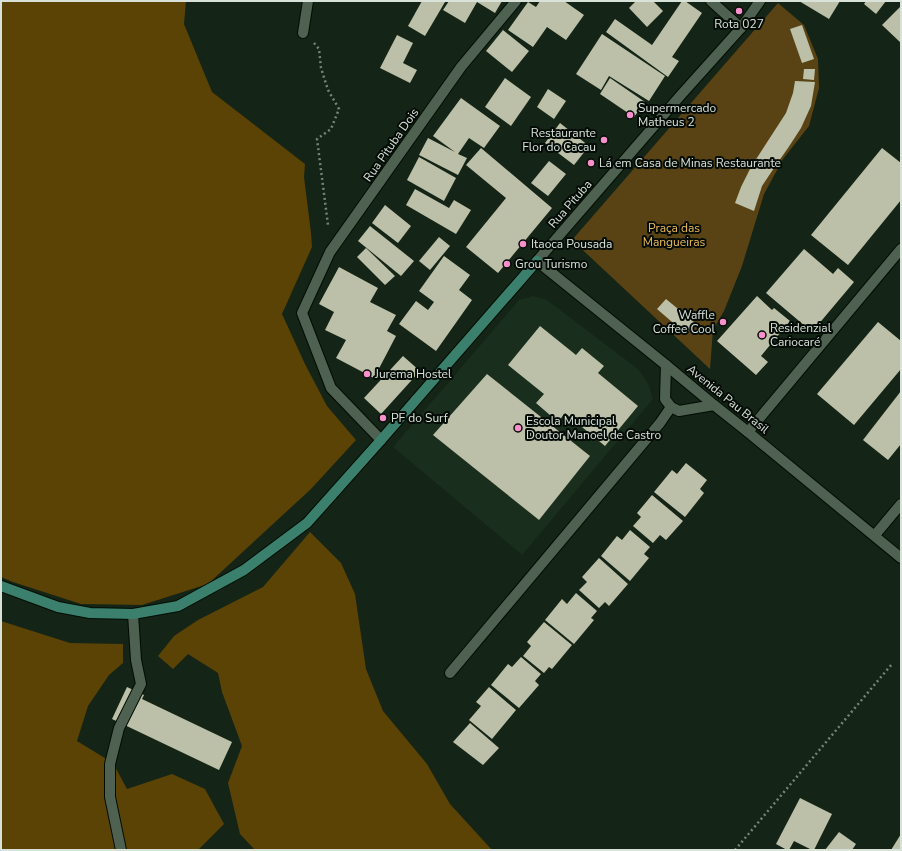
<svg xmlns="http://www.w3.org/2000/svg" width="902" height="851" font-family="'Nunito Sans',sans-serif">
  <style>
    .built { fill: #192e1c }
    .green { fill: #594314 }
    .forest { fill: #5b4205 }
    .building { fill: #bcc0a8 }
    .lines { fill: none; stroke-linecap: round; stroke-linejoin: round }
    .lane-casing { stroke: #020d03; stroke-width: 12 }
    .street-casing { stroke: #020d03; stroke-width: 12 }
    .secondary-casing { stroke: #020d03; stroke-width: 12 }
    .path { stroke: #778478; stroke-width: 2.5; stroke-dasharray: 2 3; stroke-linecap: butt }
    .lane { stroke: #4f6150; stroke-width: 10 }
    .street { stroke: #4f6150; stroke-width: 10 }
    .secondary { stroke: #3b806d; stroke-width: 10 }
    .poi-dot { fill: #f890cc; stroke: #050b06; stroke-width: 1.5 }
    .labels { text-anchor: middle; stroke-width: 4; stroke-linejoin: round; paint-order: stroke }
    .poi-label { font-size: 12px; fill: #d8e2d9; stroke: #050b06; text-anchor: start }
    .street-label { font-size: 12px; fill: #d8e2d9; stroke: #050b06 }
    .park-label { font-size: 12px; fill: #edbb59; stroke: #050b06 }
  </style>
  <rect width="100%" height="100%" fill="#142416"/>
  <polygon class="built" points="533,296 547,300 638,369 648,383 653,399 522,555 393,447 519,300"/>
  <polygon class="green" points="778,3 804,25 818,59 819,88 809,126 783,159 764,194 742,266 724,311 713,330 710,369 572,240"/>
  <g class="forest">
    <polygon points="1,1 186,1 184,24 212,92 305,164 304,177 311,233 312,247 282,314 305,364 327,406 356,440 311,489 208,584 142,605 81,604 13,582 1,577"/>
    <polygon points="310,532 341,563 355,594 366,669 383,711 427,764 450,804 492,850 255,850 240,834 228,783 242,746 222,692 218,673 188,654 173,669 158,656 174,636 198,620 263,587"/>
    <polygon points="1,621 70,643 123,644 123,663 109,675 88,706 77,741 113,763 127,789 172,774 205,789 224,824 198,850 1,850"/>
  </g>
  <g class="building">
    <polygon points="422,1 443,1 445,2 425,36 408,26"/>
    <polygon points="449,1 502,1 495,13 477,2 465,23 443,10"/>
    <polygon points="540,1 564,1 584,15 566,40 547,27 533,47 508,30 528,2 536,7"/>
    <polygon points="636,1 653,1 663,11 647,27 629,8"/>
    <polygon points="682,1 685,1 702,13 672,57 679,61 668,77 606,32 615,19 652,45"/>
    <polygon points="799,1 840,1 829,19"/>
    <polygon points="866,1 886,1 876,14 864,4"/>
    <polygon points="901,6 901,43 882,25"/>
    <polygon points="802,25 814,59 802,63 790,29"/>
    <polygon points="503,30 529,51 512,72 486,51"/>
    <polygon points="602,34 665,76 649,101 609,76 601,90 576,74"/>
    <polygon points="397,35 413,43 403,63 417,70 410,83 380,68"/>
    <polygon points="804,69 815,69 814,80 803,79"/>
    <polygon points="505,78 531,97 511,126 485,107"/>
    <polygon points="610,78 645,102 634,117 600,94"/>
    <polygon points="795,81 815,82 811,106 801,128 788,148 776,165 762,186 754,211 735,203 741,187 751,167 786,113 793,93"/>
    <polygon points="548,89 566,101 554,119 537,107"/>
    <polygon points="461,98 500,126 484,148 469,138 458,154 467,158 458,175 419,155 428,138 455,152 433,136"/>
    <polygon points="560,123 589,146 574,165 545,143"/>
    <polygon points="481,148 552,208 498,273 466,247 506,198 466,165"/>
    <polygon points="882,148 901,163 901,200 848,265 811,235"/>
    <polygon points="419,157 456,178 444,201 407,180"/>
    <polygon points="549,161 566,174 548,196 531,183"/>
    <polygon points="415,189 449,208 454,200 471,210 456,234 406,205"/>
    <polygon points="385,205 411,226 398,243 372,223"/>
    <polygon points="370,226 414,261 401,276 358,241"/>
    <polygon points="439,237 450,246 430,270 419,261"/>
    <polygon points="366,248 395,276 385,285 357,257"/>
    <polygon points="804,249 833,274 838,268 854,282 812,332 766,293"/>
    <polygon points="444,256 470,275 459,290 472,300 436,351 399,324 416,301 428,310 434,302 419,291"/>
    <polygon points="339,267 378,288 370,302 396,315 387,331 396,336 374,378 336,358 346,340 325,330 334,312 319,304"/>
    <polygon points="757,296 772,310 774,308 790,321 761,356 768,362 756,375 717,341"/>
    <polygon points="666,299 695,323 686,334 657,309"/>
    <polygon points="878,322 901,341 901,369 854,425 817,394"/>
    <polygon points="540,326 576,355 582,348 604,366 598,373 638,406 605,446 565,413 558,422 536,403 544,394 508,365"/>
    <polygon points="403,356 420,371 381,414 364,398"/>
    <polygon points="487,374 590,456 539,520 433,435"/>
    <polygon points="901,391 901,444 888,460 863,440"/>
    <polygon points="686,463 707,480 700,489 704,493 685,517 654,492 672,470 677,474"/>
    <polygon points="652,495 683,521 666,540 660,535 653,543 633,526 641,517 637,513"/>
    <polygon points="630,530 650,547 644,554 649,558 630,581 601,556 617,536 622,540"/>
    <polygon points="599,558 628,584 609,606 605,602 599,608 579,590 587,582 582,577"/>
    <polygon points="576,593 597,611 591,618 594,620 574,644 545,620 562,599 567,604"/>
    <polygon points="544,622 572,645 552,669 549,667 544,673 523,656 531,646 527,642"/>
    <polygon points="521,657 541,674 535,681 539,685 519,708 491,685 508,664 512,667"/>
    <polygon points="127,687 144,695 142,699 232,742 219,770 112,719"/>
    <polygon points="489,687 516,710 492,739 469,720 481,706 476,702"/>
    <polygon points="470,723 499,748 483,765 453,742"/>
    <polygon points="800,798 832,814 814,850 812,850 794,841 789,850 787,850 776,844"/>
    <polygon points="839,832 856,844 852,850 825,850"/>
    <polygon points="901,834 901,850 891,850"/>
  </g>
  <g class="lines">
    <defs>
      <g id="lane">
        <polyline points="666,365 665,399 671,407 679,411 714,405"/>
        <polyline points="450,673 660,423 671,407"/>
        <polyline points="121,850 110,797 110,764 119,728 141,684 136,660 133,614"/>
      </g>
      <g id="street">
        <polyline points="711,1 741,28"/>
        <polyline points="760,1 741,28 680,96 537,261 666,365 714,405 748,432 901,558"/>
        <polyline points="303,33 308,1"/>
        <polyline points="748,432 901,249"/>
        <polyline points="381,440 331,388 302,313 330,252 461,67 516,1"/>
        <polyline points="875,535 901,504"/>
      </g>
      <polyline id="secondary" points="1,586 58,607 90,613 133,614 178,606 244,570 307,523 381,440 537,261"/>
    </defs>
    <use href="#lane" class="lane-casing"/>
    <use href="#street" class="street-casing"/>
    <use href="#secondary" class="secondary-casing"/>
    <g class="path">
      <polyline points="314,43 319,49 321,68 328,90 339,109 331,129 317,139 328,225 329,226"/>
      <polyline points="735,850 892,664"/>
    </g>
    <use href="#lane" class="lane"/>
    <use href="#street" class="street"/>
    <use href="#secondary" class="secondary"/>
  </g>
  <g class="poi-dot">
    <circle cx="739" cy="11" r="4"/>
    <circle cx="630" cy="115" r="4"/>
    <circle cx="604" cy="140" r="4"/>
    <circle cx="591" cy="163" r="4"/>
    <circle cx="523" cy="244" r="4"/>
    <circle cx="507" cy="264" r="4"/>
    <circle cx="723" cy="322" r="4"/>
    <circle cx="762" cy="335" r="4"/>
    <circle cx="367" cy="374" r="4"/>
    <circle cx="383" cy="418" r="4"/>
    <circle cx="518" cy="428" r="4"/>
  </g>
  <g class="labels">
    <g class="poi-label">
      <text x="739" y="28" text-anchor="middle">Rota 027</text>
      <text x="638" y="112">Supermercado<tspan x="638" dy="14">Matheus 2</tspan></text>
      <text x="596" y="137" text-anchor="end">Restaurante<tspan x="596" dy="14">Flor do Cacau</tspan></text>
      <text x="599" y="167">Lá em Casa de Minas Restaurante</text>
      <text x="531" y="248">Itaoca Pousada</text>
      <text x="515" y="268">Grou Turismo</text>
      <text x="715" y="319" text-anchor="end">Waffle<tspan x="715" dy="14">Coffee Cool</tspan></text>
      <text x="770" y="332">Residenzial<tspan x="770" dy="14">Cariocaré</tspan></text>
      <text x="375" y="378">Jurema Hostel</text>
      <text x="391" y="422">PF do Surf</text>
      <text x="526" y="425">Escola Municipal<tspan x="526" dy="14">Doutor Manoel de Castro</tspan></text>
    </g>
    <g class="street-label">
      <text transform="translate(391 145) rotate(-55)" y="4">Rua Pituba Dois</text>
      <text transform="translate(570 204) rotate(-49)" y="4">Rua Pituba</text>
      <text transform="translate(728 399) rotate(39)" y="4">Avenida Pau Brasil</text>
    </g>
    <g class="park-label">
      <text x="674" y="232">Praça das<tspan x="674" dy="14">Mangueiras</tspan></text>
    </g>
  </g>
  <rect width="902" height="851" fill="none" stroke="#d8e2d9" stroke-width="4"/>
</svg>
